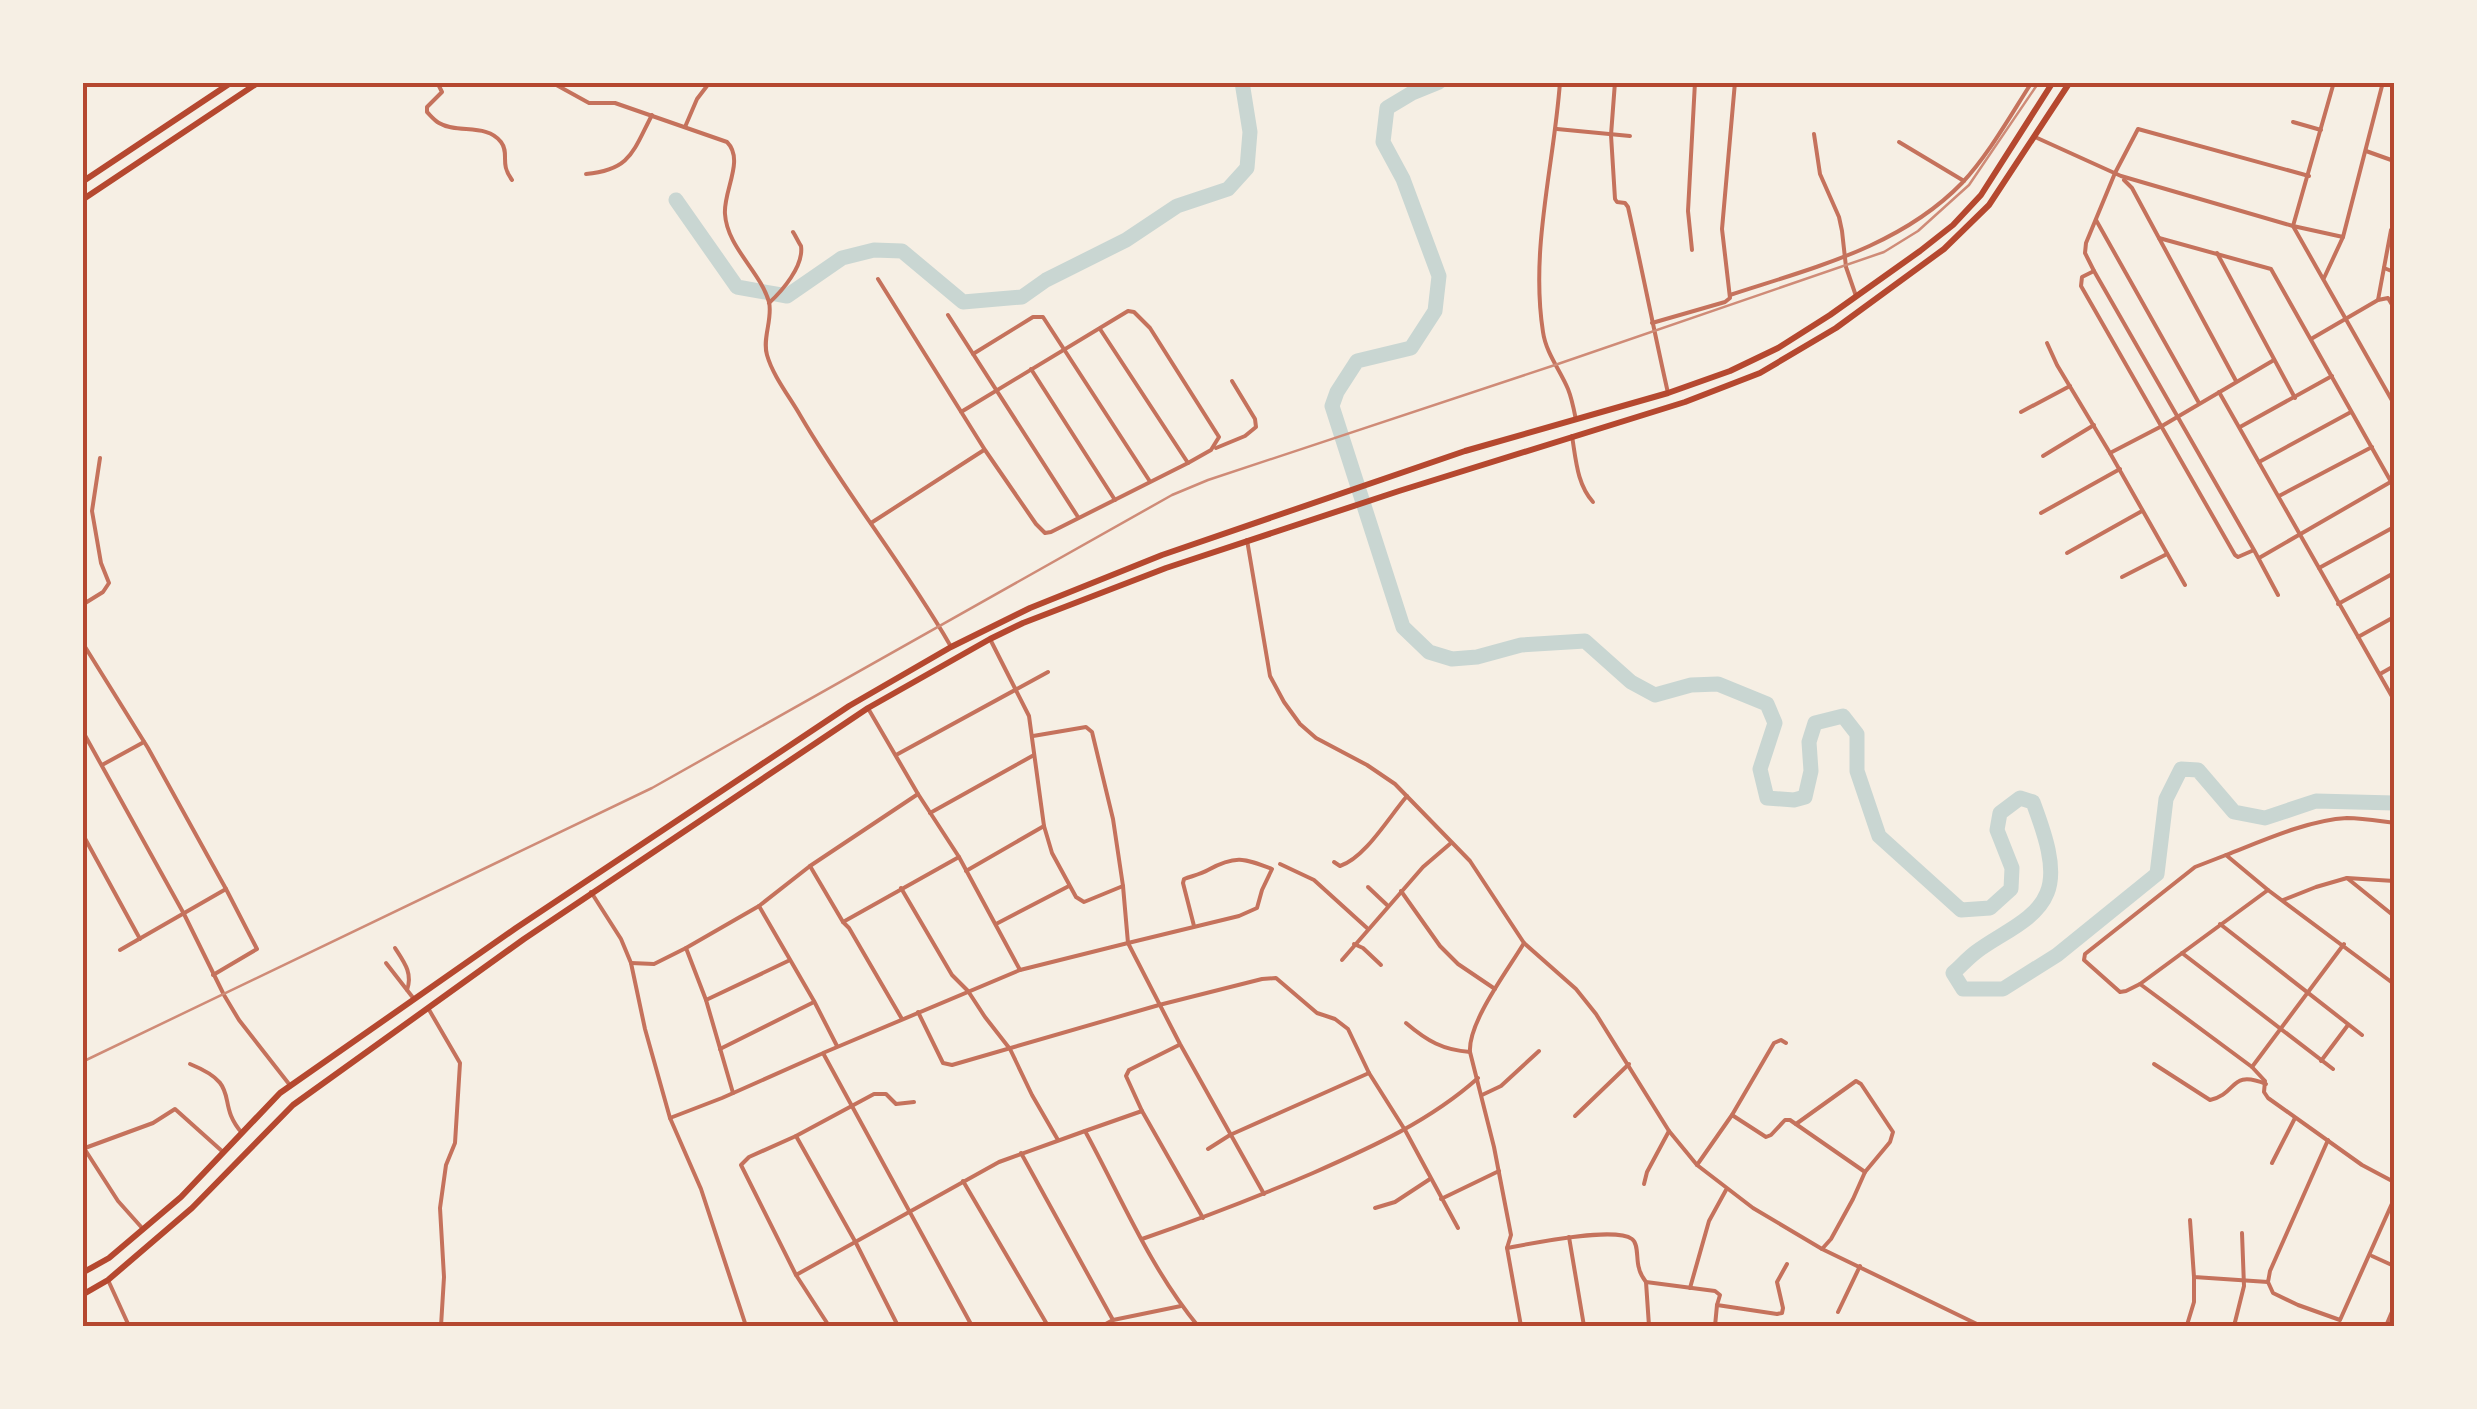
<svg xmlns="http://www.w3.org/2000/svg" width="2477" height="1409" font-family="'Asap Condensed',sans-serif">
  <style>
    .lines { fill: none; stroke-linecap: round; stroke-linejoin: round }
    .river { stroke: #c9d6d2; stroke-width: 15 }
    .minor { stroke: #c5725c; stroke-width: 4 }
    .trunk { stroke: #b5482f; stroke-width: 6 }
    .rail { stroke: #cf8b77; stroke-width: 2.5 }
    .neatline { fill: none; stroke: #b5482f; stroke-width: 4 }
  </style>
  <rect width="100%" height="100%" fill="#f6efe4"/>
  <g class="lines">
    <g class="river">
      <path d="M1439,82L1412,93L1387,108L1383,142L1403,179L1439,276L1435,311L1411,348L1357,361L1337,392L1332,406L1403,627L1429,652L1452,659L1477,657L1521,645L1585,641L1631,682L1655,695L1691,685L1718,684L1767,704L1775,723L1760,769L1767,798L1794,800L1805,797L1811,771L1809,742L1815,723L1843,716L1857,734V771L1879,836L1961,910L1990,908L2011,889L2012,868L1997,830L2000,813L2020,798L2033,802C2042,827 2058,867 2047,893C2036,921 1999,934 1976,952C1968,958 1961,966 1953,973L1963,989H2003L2057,955L2157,874L2166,799L2181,769L2198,770L2234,812L2265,818L2316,801L2394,803"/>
      <polyline points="676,200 737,287 787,296 842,258 874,250 902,251 963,302 1022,297 1046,280 1126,240 1177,206 1228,189 1247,168 1250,132 1242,82"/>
    </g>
    <g class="minor">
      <path d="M437,82L442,92L427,107V112C431,116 434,120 439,123C457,134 487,123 501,142C510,154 499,163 512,180"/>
      <path d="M551,82L589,103H615L727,142C745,160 723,191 725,214C727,247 760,271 769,302C773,319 762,338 767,355C773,376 789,396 800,415C846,494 904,565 950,645"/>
      <path d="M1560,82C1554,165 1530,249 1543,332C1546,353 1560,370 1568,389C1572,399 1574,410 1576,420"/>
      <path d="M1615,82L1611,135L1615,199L1617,202L1625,203L1628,207C1642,269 1654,331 1668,393"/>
      <polyline points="2334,82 2293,226 2343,237 2383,82"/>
      <polyline points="2293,122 2321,130"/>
      <polyline points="685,127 697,99 710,82"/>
      <polyline points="1557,129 1630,136"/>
      <polyline points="1814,134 1820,174 1839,217 1842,231 1846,267 1856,296"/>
      <polyline points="2035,137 2121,176 2293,226 2394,404"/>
      <polyline points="1899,142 1964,181"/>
      <polyline points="2366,151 2394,161"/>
      <path d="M586,174C631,170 633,151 652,115"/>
      <polyline points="2124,180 2132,188 2236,381"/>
      <polyline points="2096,220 2199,403"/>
      <polyline points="2394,231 2391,230 2378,300 2388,298 2394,308"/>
      <polyline points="2159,238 2271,269 2394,487"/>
      <polyline points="1692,250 1688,211 1695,82"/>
      <polyline points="2217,253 2295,398"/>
      <polyline points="2384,268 2394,272"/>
      <polyline points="2094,271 2085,253 2086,243 2115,173 2138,129 2309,176"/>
      <polyline points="2324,278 2343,237"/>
      <polyline points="878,279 985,450 1036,524 1045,533 1051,532 1188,463 1211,450 1219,437 1150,328 1134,312 1128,311 961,412"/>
      <path d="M1730,295C1812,268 1900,247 1962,183C1989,154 2010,116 2032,82"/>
      <path d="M769,303C782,291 804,266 801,246C800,245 794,233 793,232"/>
      <polyline points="948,315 1078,517"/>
      <polyline points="1652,323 1725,302 1730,298 1722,229 1735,82"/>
      <polyline points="1100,329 1188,463"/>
      <polyline points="2311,339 2378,300"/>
      <polyline points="2047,343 2057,365 2110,453 2162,426 2274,360"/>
      <polyline points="973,354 1033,317 1043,317 1149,480"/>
      <polyline points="1031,369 1115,500"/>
      <polyline points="2219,392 2394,700"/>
      <polyline points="2021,412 2070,386"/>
      <polyline points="2240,427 2332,376"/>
      <path d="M1572,436C1576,460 1577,484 1593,502"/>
      <polyline points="1216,448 1245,436 1256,427 1255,419 1232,381"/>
      <polyline points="2110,453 2185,585"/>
      <polyline points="2043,456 2094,425"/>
      <polyline points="2259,462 2351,412"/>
      <polyline points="2279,496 2372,447"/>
      <polyline points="2041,513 2120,469"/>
      <polyline points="871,523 984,450"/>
      <polyline points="1247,540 1270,676 1284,702 1300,724 1316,738 1367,765 1395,784 1470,861 1524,943 1576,989 1596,1014 1669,1131 1697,1165 1753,1208 1822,1249 1981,1326"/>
      <polyline points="2254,550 2238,557 2235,555 2081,286 2082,277 2094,271 2254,550 2278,595"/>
      <polyline points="2067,553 2142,511"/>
      <polyline points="2259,558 2394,480"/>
      <polyline points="2319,568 2394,527"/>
      <polyline points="2122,577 2167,554"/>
      <polyline points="2338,604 2394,573"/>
      <polyline points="82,605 103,592 109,583 101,563 92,511 100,458"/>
      <polyline points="2358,637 2394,617"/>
      <polyline points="990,639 1029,716 1044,826 1052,853 1076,897 1084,902 1123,886"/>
      <polyline points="82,642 148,748 226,889 120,950"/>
      <polyline points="2380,674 2394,666"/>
      <polyline points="869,710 918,794 959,857 1020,970"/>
      <polyline points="82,730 184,914 224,995 239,1020 289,1084"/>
      <path d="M1033,736L1086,727L1092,732L1113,819L1123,886L1128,943L1239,916L1257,908L1262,890L1272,869C1244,858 1235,855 1208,870C1201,874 1192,876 1184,879L1183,883L1194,926"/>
      <polyline points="896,755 1048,672"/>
      <polyline points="102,765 144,742"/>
      <polyline points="930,813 1034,755"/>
      <path d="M2394,823C2379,821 2363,818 2347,818C2308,820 2262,841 2226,855L2268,890L2394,984"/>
      <polyline points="82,833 140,939"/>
      <path d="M1334,862L1340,866C1365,858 1389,817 1407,796"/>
      <polyline points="1280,864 1314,880 1367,928"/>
      <polyline points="810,866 843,922 849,928 902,1019"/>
      <polyline points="966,871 1044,826"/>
      <polyline points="2347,878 2394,916"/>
      <polyline points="1368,887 1387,905"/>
      <polyline points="901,888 952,975 968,991 985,1017 1010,1049 1032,1095 1058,1140"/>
      <polyline points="2268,890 2140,984 2252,1067 2265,1081 2264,1092 2268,1098 2362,1165 2394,1182"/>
      <polyline points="1401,891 1440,946 1458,964 1495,989"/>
      <polyline points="591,892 621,939 631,963 645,1029 670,1118 722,1098 821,1054"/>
      <polyline points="2283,900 2316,887 2347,878 2394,881"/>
      <polyline points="759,906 814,1001 837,1046"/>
      <polyline points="843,922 959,857"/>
      <polyline points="996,924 1069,886"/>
      <polyline points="2220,924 2362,1035"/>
      <polyline points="1354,944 1363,948 1381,965"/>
      <path d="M395,948C404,962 413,973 407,990"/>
      <polyline points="2182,953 2333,1069"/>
      <polyline points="1342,960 1423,867 1451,843"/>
      <polyline points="386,963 414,999"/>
      <polyline points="631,963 654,964 686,948"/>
      <polyline points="213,975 257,949 226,889"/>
      <polyline points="2140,984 2126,991 2120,992 2084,960 2085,954 2195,867 2226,855"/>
      <polyline points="706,1000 788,961"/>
      <polyline points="428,1008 460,1063 455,1143 446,1165 440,1208 444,1277 441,1326"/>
      <polyline points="918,1012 943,1063 952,1065 1159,1005 1262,979 1276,978 1317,1013 1335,1019 1348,1029 1369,1073 1405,1130 1458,1228"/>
      <path d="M1406,1023C1427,1041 1443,1050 1470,1052"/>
      <polyline points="1179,1045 1129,1070 1126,1076 1142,1111 1203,1218"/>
      <polyline points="720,1049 814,1002"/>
      <polyline points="2321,1061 2348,1025"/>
      <path d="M190,1064C244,1086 214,1101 242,1133"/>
      <path d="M2154,1064L2210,1100C2238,1094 2229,1069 2266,1084"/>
      <polyline points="2252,1067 2344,944"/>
      <polyline points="733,1093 706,1000 686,948 759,906 810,866 918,794"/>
      <polyline points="1482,1095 1501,1086 1539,1051"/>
      <polyline points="1732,1115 1774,1043 1781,1040 1786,1043"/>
      <polyline points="1575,1116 1629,1064"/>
      <polyline points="670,1118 701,1189 746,1326"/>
      <polyline points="1796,1124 1856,1081 1861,1084 1893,1132 1890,1142 1865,1172 1853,1199 1831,1239 1822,1249"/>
      <polyline points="1085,1131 1142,1111"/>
      <polyline points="796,1136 856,1243 898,1326"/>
      <polyline points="82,1145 118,1201 143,1229"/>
      <polyline points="85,1148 153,1123 175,1109 223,1152"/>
      <polyline points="1208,1149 1230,1135 1369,1073"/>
      <polyline points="1021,1153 1113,1320 1102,1326"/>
      <polyline points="2272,1163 2295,1118"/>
      <polyline points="1697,1165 1732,1115 1766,1137 1771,1135 1785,1120 1790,1120 1865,1172"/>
      <polyline points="963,1181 1048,1326"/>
      <polyline points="1644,1184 1647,1172 1669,1131"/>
      <polyline points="1441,1199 1499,1171"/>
      <polyline points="1375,1208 1395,1202 1430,1179"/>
      <polyline points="2190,1220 2194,1277 2268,1282 2270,1271 2328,1140"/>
      <polyline points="1569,1237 1584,1326"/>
      <path d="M1142,1239C1200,1219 1257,1197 1313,1173C1372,1147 1430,1121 1478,1078"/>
      <path d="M1507,1248C1529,1244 1614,1226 1632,1239C1639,1244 1636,1260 1639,1268C1640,1274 1643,1278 1646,1282L1715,1291L1720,1295L1717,1305L1777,1314L1782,1313L1783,1308L1777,1282L1787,1264"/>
      <polyline points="2372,1256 2394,1266"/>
      <path d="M796,1275L999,1162L1085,1131C1121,1197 1150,1268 1198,1326"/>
      <polyline points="108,1280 129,1326"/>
      <polyline points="1646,1282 1649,1326"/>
      <polyline points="2268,1282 2273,1293 2298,1305 2340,1320 2394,1199"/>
      <polyline points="1690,1288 1709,1221 1726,1190"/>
      <polyline points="1838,1312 1860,1266"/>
      <polyline points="1113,1320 1181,1306"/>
      <polyline points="2187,1325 2194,1302 2194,1277"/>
      <polyline points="829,1326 796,1275 741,1165 749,1157 796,1136 874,1094 886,1094 896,1104 914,1102"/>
      <polyline points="972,1326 823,1053 1020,970 1128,943 1180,1044 1264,1194"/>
      <path d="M1521,1326L1507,1248L1511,1235L1494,1147L1470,1052C1468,1022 1508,970 1524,943"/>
      <polyline points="1715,1326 1717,1305"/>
      <polyline points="2234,1326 2244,1286 2242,1233"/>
      <polyline points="2386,1326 2394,1307"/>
    </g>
    <g class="trunk">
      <polyline points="82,182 232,82"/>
      <polyline points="82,200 259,82"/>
      <polyline points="82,1273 109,1258 181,1197 280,1093 516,928 849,706 951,647 1030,608 1162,555 1465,451 1668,393 1730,371 1778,348 1830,315 1920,251 1953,225 1981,195 2053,82"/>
      <polyline points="82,1295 108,1280 192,1208 293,1105 524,939 868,708 990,639 1023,623 1166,568 1399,491 1685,402 1760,373 1836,328 1944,249 1989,205 2070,82"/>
    </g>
    <polyline class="rail" points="82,1062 652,788 1172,495 1208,480 1555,365 1884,252 1918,231 1969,185 2039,82"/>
  </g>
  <rect width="2477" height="1409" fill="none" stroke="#f6efe4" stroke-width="170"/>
  <rect x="85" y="85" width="2307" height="1239" class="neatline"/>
</svg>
